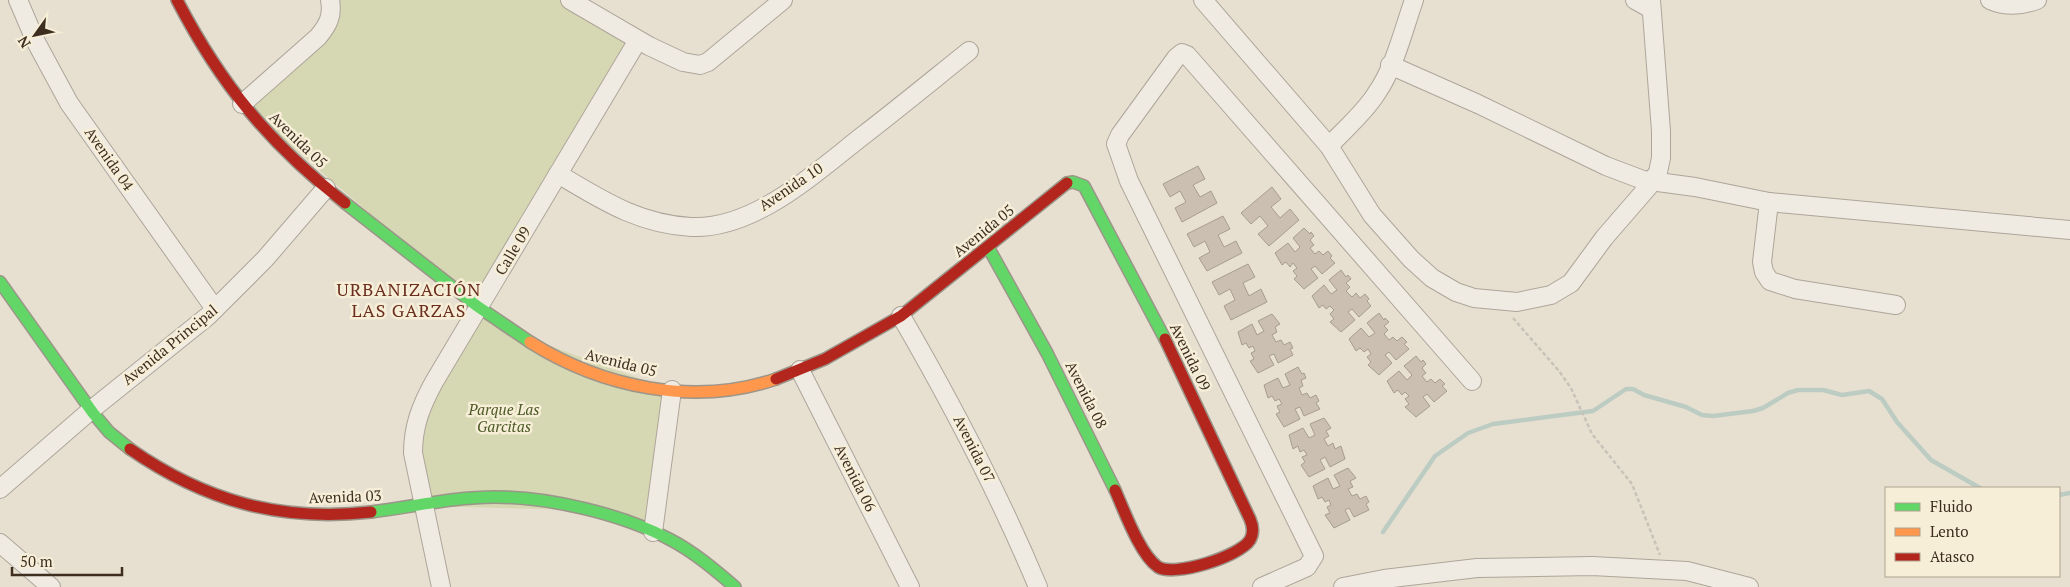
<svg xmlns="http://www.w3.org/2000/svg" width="2070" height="587" font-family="'PT Serif',serif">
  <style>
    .green { fill: #d6d7b3 }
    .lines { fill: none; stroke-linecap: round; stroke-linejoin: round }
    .stream { stroke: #bcccc2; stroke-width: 4.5 }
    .building { fill: #cbbfb2; stroke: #a89c90 }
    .street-casing { stroke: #ada599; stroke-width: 20 }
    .fast-casing { stroke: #9c958a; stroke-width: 14 }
    .slow-casing { stroke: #9c958a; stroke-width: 14 }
    .jam-casing { stroke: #9c958a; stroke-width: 14 }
    .path { stroke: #c8c2b9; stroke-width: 2.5; stroke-dasharray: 4 2.5; stroke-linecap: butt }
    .street { stroke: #efebe3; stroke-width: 18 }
    .fast { stroke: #63d668; stroke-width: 11 }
    .slow { stroke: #ff974d; stroke-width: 11 }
    .jam { stroke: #b3261e; stroke-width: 11 }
    .labels { text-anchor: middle; stroke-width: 5; stroke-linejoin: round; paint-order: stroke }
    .street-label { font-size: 15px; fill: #3d2e20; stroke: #f7eed8 }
    .park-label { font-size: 15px; font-style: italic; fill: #4d5a26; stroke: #f7eed8 }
    .quarter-label { font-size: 18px; letter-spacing: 1px; fill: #6b2e1e; stroke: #f7eed8 }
  </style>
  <rect width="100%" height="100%" fill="#e7e0d1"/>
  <polygon class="green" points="330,0 570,0 638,40 479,307 514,333 672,390 653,532 582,510 423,506 413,436 479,307 242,104 318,37"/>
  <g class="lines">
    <g class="stream">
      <polyline points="2059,495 2070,493"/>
      <polyline points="1383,532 1435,456 1468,433 1493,424 1593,411 1626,389 1633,389 1644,395 1686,407 1702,415 1713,416 1753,411 1763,408 1788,393 1798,390 1823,390 1842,395 1869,391 1882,399 1897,422 1931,460 1980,488"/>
    </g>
  </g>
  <g class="building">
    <polygon points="1198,166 1205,179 1193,185 1200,197 1211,191 1217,203 1182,222 1175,208 1186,202 1180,191 1170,197 1163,184"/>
    <polygon points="1272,187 1281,199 1271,207 1280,218 1290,209 1299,220 1269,246 1258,234 1268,226 1260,216 1251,224 1241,213"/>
    <polygon points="1223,216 1230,229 1218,235 1224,247 1236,241 1242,253 1207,271 1199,258 1210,252 1205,241 1194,247 1187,234"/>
    <polygon points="1304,228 1310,234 1311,232 1314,236 1310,240 1314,245 1310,248 1315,254 1319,251 1323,255 1328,251 1332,256 1330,258 1335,263 1322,274 1315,266 1311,269 1318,278 1304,289 1294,279 1297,276 1293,271 1297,268 1293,263 1290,267 1286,262 1282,265 1275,253 1288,243 1295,252 1300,247 1293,238"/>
    <polygon points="1248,264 1255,277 1243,283 1249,296 1261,289 1267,302 1231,320 1224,306 1235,300 1230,289 1219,295 1212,282"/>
    <polygon points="1341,270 1346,277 1348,275 1351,279 1346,283 1350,287 1346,291 1352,297 1356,293 1360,298 1365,294 1369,299 1367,301 1371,306 1359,317 1352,309 1348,312 1355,320 1341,332 1330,322 1334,319 1330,314 1334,310 1330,306 1326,309 1323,305 1319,308 1312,296 1324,285 1331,294 1337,290 1329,280"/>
    <polygon points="1379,313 1384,320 1385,318 1389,322 1384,326 1388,330 1384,334 1389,340 1393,337 1397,341 1402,337 1407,342 1404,344 1409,349 1396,360 1389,352 1385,355 1392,363 1379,375 1368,365 1371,362 1367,357 1371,354 1368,349 1364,352 1360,348 1356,351 1349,339 1361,328 1369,337 1375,333 1367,323"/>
    <polygon points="1272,314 1280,324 1275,327 1277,332 1272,335 1276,342 1281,340 1284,345 1290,342 1293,348 1290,349 1293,355 1278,363 1274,354 1269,356 1274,365 1258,373 1250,361 1254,359 1251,353 1255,351 1253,346 1249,348 1246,343 1242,345 1238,332 1252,324 1257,335 1264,331 1258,321"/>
    <polygon points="1416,356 1421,362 1423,360 1426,364 1422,368 1426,373 1422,376 1427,382 1431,379 1435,383 1440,379 1445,384 1442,386 1447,391 1434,402 1427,394 1423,397 1430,406 1416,417 1405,407 1409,404 1405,399 1409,396 1405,392 1402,395 1398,390 1394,393 1387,381 1399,371 1407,380 1412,375 1404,366"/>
    <polygon points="1298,367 1302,374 1304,373 1306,378 1301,380 1303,386 1299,388 1302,395 1307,393 1310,398 1316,395 1319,401 1316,403 1320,409 1304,416 1300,407 1295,409 1300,419 1284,427 1276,414 1280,412 1277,406 1282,404 1279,399 1275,401 1272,396 1268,398 1264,385 1278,378 1283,388 1290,385 1285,374"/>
    <polygon points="1324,418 1331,428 1326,431 1329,436 1324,439 1328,446 1333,443 1335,449 1341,446 1345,459 1330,467 1325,457 1320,460 1325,469 1309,477 1301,465 1305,462 1302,457 1307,455 1304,450 1300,452 1298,446 1293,449 1289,435 1303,428 1309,438 1315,435 1310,424"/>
    <polygon points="1348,468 1356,478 1350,481 1353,487 1348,489 1352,496 1357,494 1360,499 1366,496 1369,502 1366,504 1369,510 1354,517 1349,508 1345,510 1350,520 1334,528 1325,515 1330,513 1327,507 1331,505 1329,500 1325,502 1322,497 1318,499 1313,486 1328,478 1333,489 1340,486 1334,475"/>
  </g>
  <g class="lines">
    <defs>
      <g id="street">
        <polyline points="18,0 36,42 69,103 215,309"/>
        <polyline points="570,0 649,46 683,62 700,65 708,62 783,0"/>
        <polyline points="1203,0 1329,146 1372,215 1411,259 1432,278 1456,292 1474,298 1517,302 1551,295 1571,283 1604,238 1649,186 1658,172 1661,158 1661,131 1651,0"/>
        <polyline points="1635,0 1651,9"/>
        <path d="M1990,0C2006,7 2021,6 2037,0"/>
        <polyline points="1390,65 1478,104 1606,166 1643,180 1695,187 1769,202 2070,230"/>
        <path d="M242,104L318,37C328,25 333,16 330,0"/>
        <path d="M1329,146C1345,129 1364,113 1376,94C1395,67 1403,31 1414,0"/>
        <path d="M558,174C602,200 638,224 691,227C755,230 817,171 865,134C900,107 934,79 969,51"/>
        <polyline points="1769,202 1762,262 1764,272 1770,281 1795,289 1896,305"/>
        <path d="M901,316C952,404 999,494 1038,587"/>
        <polyline points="800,370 910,587"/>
        <polyline points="0,489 91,410 208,316 265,259 326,188"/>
        <polyline points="653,532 672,390"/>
        <polyline points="0,543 51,587"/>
        <path d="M441,587L413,453C413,426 421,406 434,382L638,40"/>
        <polyline points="1262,587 1307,567 1314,556 1129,181 1116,144 1120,135 1176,58 1182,53 1187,55 1472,381"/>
        <polyline points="1343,587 1384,579 1477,568 1592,566 1687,571 1749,587"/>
      </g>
      <g id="fast">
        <polyline points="1067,183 1073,182 1084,186 1165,339"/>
        <polyline points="345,203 477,306 530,342"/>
        <polyline points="988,247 1047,353 1115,490"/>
        <polyline points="0,282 93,413 109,432 130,449"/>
        <path d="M371,512C412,507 454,497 495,497C550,497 622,514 671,540C694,552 715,570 735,587"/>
      </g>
      <path id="slow" d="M530,342C601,387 694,407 776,379"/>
      <g id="jam">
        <path d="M177,0C221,85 270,144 345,203"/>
        <polyline points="776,379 825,359 901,316 1067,183"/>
        <path d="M130,449C205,501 280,522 371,512"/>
        <path d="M1115,490C1124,510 1140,555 1158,567C1174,577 1239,557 1250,540C1254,533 1253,526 1250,519L1165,339"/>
      </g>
    </defs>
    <use href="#street" class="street-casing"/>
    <use href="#fast" class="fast-casing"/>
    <use href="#slow" class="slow-casing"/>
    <use href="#jam" class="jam-casing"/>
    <polyline class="path" points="1513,318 1559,371 1571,388 1592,434 1632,484 1660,555"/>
    <use href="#street" class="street"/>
    <use href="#fast" class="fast"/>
    <use href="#slow" class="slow"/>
    <use href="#jam" class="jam"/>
  </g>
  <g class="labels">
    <g class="street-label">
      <text transform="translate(298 140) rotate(44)" y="5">Avenida 05</text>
      <text transform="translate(109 159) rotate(55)" y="5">Avenida 04</text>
      <text transform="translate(791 187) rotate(-34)" y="5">Avenida 10</text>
      <text transform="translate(984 231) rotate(-39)" y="5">Avenida 05</text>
      <text transform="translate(513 251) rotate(-59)" y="5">Calle 09</text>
      <text transform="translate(170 345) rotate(-39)" y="5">Avenida Principal</text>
      <text transform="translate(1190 357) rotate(64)" y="5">Avenida 09</text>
      <text transform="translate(621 363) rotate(14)" y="5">Avenida 05</text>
      <text transform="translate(1086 395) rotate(63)" y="5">Avenida 08</text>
      <text transform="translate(974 449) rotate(63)" y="5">Avenida 07</text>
      <text transform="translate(855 478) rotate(63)" y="5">Avenida 06</text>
      <text transform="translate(345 497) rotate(-2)" y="5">Avenida 03</text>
    </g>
    <g class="park-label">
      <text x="504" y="415">Parque Las<tspan x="504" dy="17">Garcitas</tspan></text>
    </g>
    <g class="quarter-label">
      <text x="409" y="296">URBANIZACIÓN<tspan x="409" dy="21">LAS GARZAS</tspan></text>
    </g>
  </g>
  <rect x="1885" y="487" width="175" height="90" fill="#f7eed8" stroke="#ada18e"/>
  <rect x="1895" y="503" width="25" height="8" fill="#63d668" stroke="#ada18e"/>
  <text x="1930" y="512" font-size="15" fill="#3d2e20">Fluido</text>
  <rect x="1895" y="528" width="25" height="8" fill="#ff974d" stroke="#ada18e"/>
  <text x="1930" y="537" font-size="15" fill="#3d2e20">Lento</text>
  <rect x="1895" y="553" width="25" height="8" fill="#b3261e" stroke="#ada18e"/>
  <text x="1930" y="562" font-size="15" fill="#3d2e20">Atasco</text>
  <g transform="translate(35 35) rotate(237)" stroke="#f7eed8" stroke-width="4" paint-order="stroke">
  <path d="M0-4L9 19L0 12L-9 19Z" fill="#3d2e20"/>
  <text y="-8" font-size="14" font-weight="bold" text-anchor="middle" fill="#3d2e20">N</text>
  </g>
  <path d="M12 567v8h110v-8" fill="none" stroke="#3d2e20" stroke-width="2.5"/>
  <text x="20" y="567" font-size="15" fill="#3d2e20" stroke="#f7eed8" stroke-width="4" paint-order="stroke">50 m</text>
</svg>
